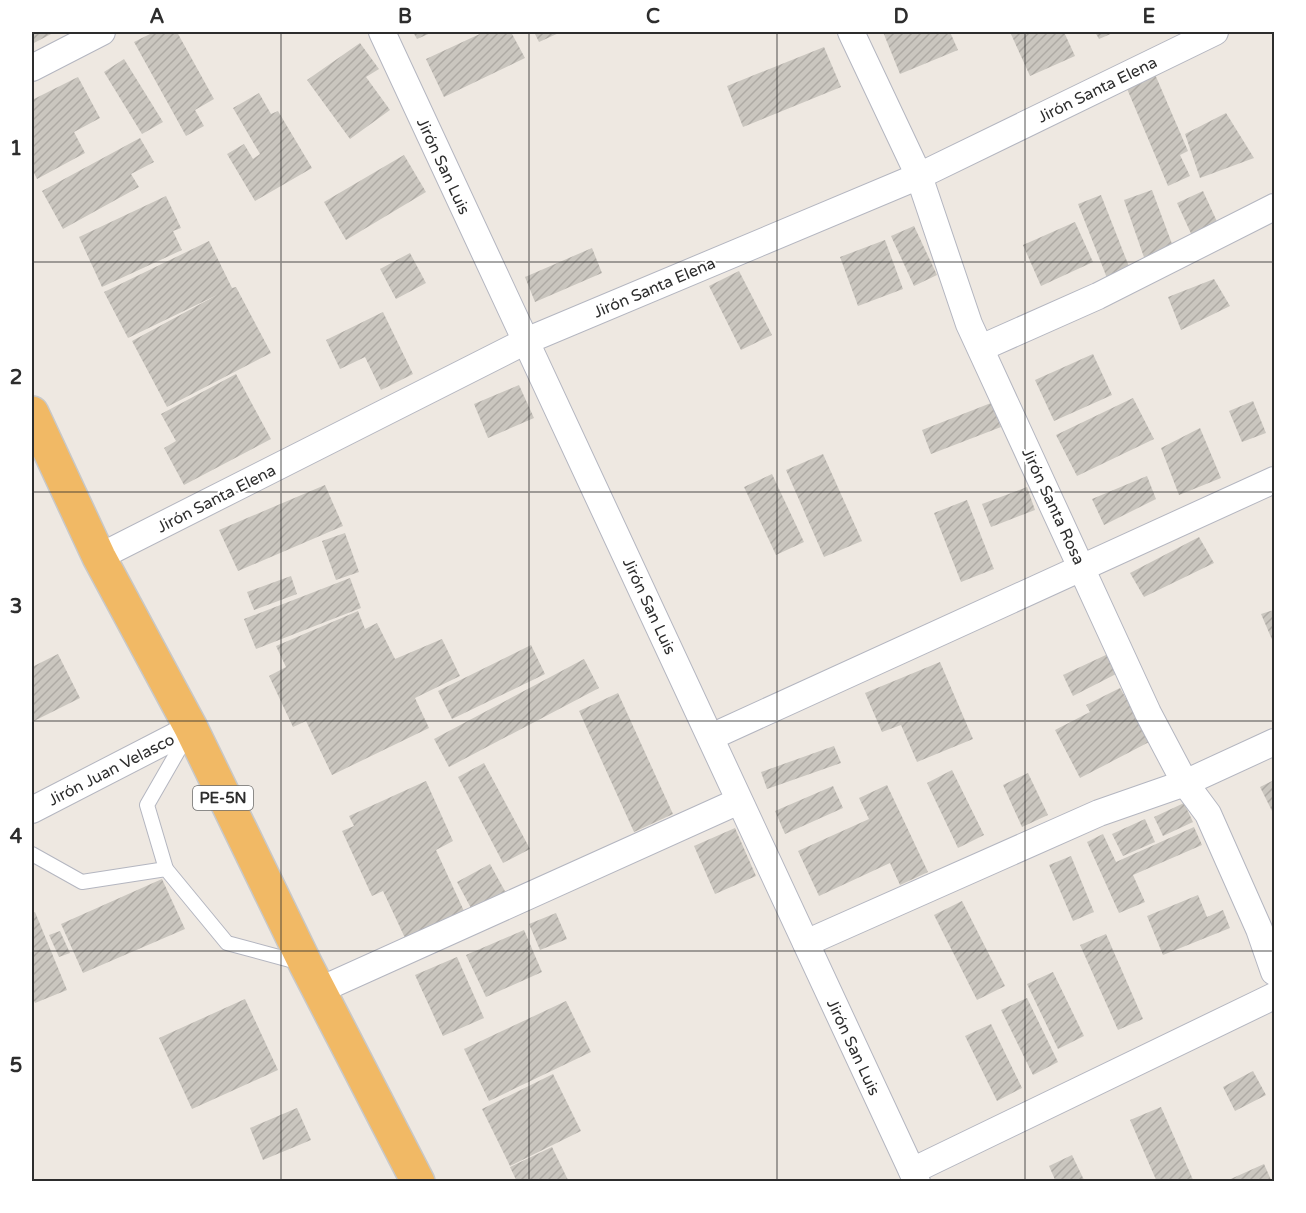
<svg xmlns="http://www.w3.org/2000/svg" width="1306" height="1213" font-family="'Varela Round',sans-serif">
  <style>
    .building { fill: url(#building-hatch) }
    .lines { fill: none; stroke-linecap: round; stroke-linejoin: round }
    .service-casing { stroke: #b4b6c0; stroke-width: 16 }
    .minor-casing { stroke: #b4b6c0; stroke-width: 28 }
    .trunk-casing { stroke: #c8c8c8; stroke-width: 36 }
    .service { stroke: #fff; stroke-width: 14 }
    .minor { stroke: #fff; stroke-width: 26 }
    .trunk { stroke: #f1b965; stroke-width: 33 }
    .grid { fill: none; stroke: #2d2d2d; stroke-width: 1.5; stroke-opacity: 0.55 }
    .labels { text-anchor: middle; stroke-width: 4.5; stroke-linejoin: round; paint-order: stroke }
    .shield { fill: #fff; stroke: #6c6c6c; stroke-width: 1.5 }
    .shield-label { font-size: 15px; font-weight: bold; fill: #2d2d2d }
    .street-label { font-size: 16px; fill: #2d2d2d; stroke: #fff }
    .neatline { fill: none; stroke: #2d2d2d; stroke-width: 2 }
    .grid-label { font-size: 20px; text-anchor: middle; font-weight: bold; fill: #2d2d2d }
  </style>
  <defs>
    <pattern id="building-hatch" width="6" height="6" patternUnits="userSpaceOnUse" patternTransform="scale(1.5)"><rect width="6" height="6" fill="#cac6bf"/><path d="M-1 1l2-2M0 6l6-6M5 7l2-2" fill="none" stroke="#aeaaa4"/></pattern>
  </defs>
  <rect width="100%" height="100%" fill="#eee8e1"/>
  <g class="building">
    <polygon points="32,32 55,32 32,44"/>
    <polygon points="154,32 177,32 214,99 195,110 204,126 186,136 134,42"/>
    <polygon points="413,32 433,32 417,39"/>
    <polygon points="484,32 511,32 525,58 444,97 426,59"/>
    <polygon points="534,32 561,32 539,42"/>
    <polygon points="883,32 950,32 958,50 900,74"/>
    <polygon points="1010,32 1064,32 1075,56 1030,76"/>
    <polygon points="1095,32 1115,32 1099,39"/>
    <polygon points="360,43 379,69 366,77 390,110 350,139 307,80"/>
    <polygon points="824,47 841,87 743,127 727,86"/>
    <polygon points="124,59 163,122 142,134 104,72"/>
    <polygon points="1154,72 1188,151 1180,155 1190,176 1168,186 1125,84"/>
    <polygon points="78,77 100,118 74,132 85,153 37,179 32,169 32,100"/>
    <polygon points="259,93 271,114 278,111 312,168 255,201 227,154 244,144 253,159 260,154 233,108"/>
    <polygon points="1226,113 1254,158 1200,178 1185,134"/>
    <polygon points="140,138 154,162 131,174 139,187 63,229 42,191"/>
    <polygon points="404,155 426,192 346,240 324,202"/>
    <polygon points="1152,190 1175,252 1146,263 1124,200"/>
    <polygon points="1203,191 1220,228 1194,240 1177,203"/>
    <polygon points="1101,195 1130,269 1107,278 1078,204"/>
    <polygon points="166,196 181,228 173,231 182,250 102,287 79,237"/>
    <polygon points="1075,222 1093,262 1041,286 1023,245"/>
    <polygon points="914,226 937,275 914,286 891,236"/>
    <polygon points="885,240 903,289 858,306 840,257"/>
    <polygon points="209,241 232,288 236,287 271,353 167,407 132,341 217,295 128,338 104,292"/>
    <polygon points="592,248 602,273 535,302 525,277"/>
    <polygon points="410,253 426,283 396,299 380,269"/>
    <polygon points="739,271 772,335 741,350 709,286"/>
    <polygon points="1214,279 1230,306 1181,330 1168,297"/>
    <polygon points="383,312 413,374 381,390 365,357 340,369 326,340"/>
    <polygon points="1093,354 1112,395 1054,421 1035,380"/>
    <polygon points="236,374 271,439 184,485 164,448 176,441 161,414"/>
    <polygon points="519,385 534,418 488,438 474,404"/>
    <polygon points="1133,398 1154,439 1077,476 1056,435"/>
    <polygon points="1253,401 1266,433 1242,442 1229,411"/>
    <polygon points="991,403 1001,427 931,454 922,430"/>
    <polygon points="1200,428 1221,478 1179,495 1161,448"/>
    <polygon points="823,454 862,541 824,557 786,470"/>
    <polygon points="772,474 804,542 776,555 744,487"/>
    <polygon points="1147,476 1156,499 1104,525 1092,499"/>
    <polygon points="325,485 343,526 238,571 219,530"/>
    <polygon points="1027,487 1035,510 991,527 982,504"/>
    <polygon points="967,500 994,569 961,582 934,513"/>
    <polygon points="345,533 359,572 336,580 322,541"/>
    <polygon points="1199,537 1214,563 1144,597 1130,573"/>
    <polygon points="291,576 297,594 254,610 247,592"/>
    <polygon points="350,578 361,608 256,649 244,619"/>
    <polygon points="1274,610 1274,644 1261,614"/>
    <polygon points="358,611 365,629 377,623 395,659 442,639 460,676 415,698 429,728 332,775 306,721 293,727 269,676 286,667 276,646"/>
    <polygon points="531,645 545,674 452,719 438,691"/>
    <polygon points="58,654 80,698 32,722 32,667"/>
    <polygon points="1108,654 1118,673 1073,696 1063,675"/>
    <polygon points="584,659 599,688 449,767 434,739"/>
    <polygon points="940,662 973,739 917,762 901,725 882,732 865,693"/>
    <polygon points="1120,688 1151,741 1080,778 1055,730 1090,712 1086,705"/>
    <polygon points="618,693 673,814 634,832 579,711"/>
    <polygon points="834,746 841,763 767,789 761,772"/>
    <polygon points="484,763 530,849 503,863 458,777"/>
    <polygon points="952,770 984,835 958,848 927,783"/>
    <polygon points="1028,773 1048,815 1022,827 1003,785"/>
    <polygon points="1274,780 1274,810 1272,811 1260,787"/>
    <polygon points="426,781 453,841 436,850 464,911 405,938 383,891 372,896 342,831 354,826 349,816"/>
    <polygon points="887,785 928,872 900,885 890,863 819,896 798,851 869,819 859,798"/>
    <polygon points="833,786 843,808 785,834 775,811"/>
    <polygon points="1184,803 1193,822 1163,836 1154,817"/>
    <polygon points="1145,819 1155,842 1123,856 1112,834"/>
    <polygon points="1194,827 1202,845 1133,875 1145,902 1119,913 1087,842 1103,834 1116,862"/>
    <polygon points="735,828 756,876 715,894 694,846"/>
    <polygon points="1071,856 1094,912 1073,921 1049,865"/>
    <polygon points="490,864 506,893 472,910 457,882"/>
    <polygon points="162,879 185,929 83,973 61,924"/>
    <polygon points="1198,895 1207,917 1223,910 1230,928 1163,955 1147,916"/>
    <polygon points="962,901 1005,986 977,1000 934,915"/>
    <polygon points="35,912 67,990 35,1003 32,996 32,913"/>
    <polygon points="556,913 567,939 540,950 529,924"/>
    <polygon points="524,930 542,972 486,997 466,955"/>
    <polygon points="60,931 70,953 59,957 49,935"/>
    <polygon points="1106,934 1143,1019 1118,1030 1080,945"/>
    <polygon points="457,957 484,1018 443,1036 415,975"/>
    <polygon points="1053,972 1084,1036 1058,1049 1027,984"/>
    <polygon points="1027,998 1058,1062 1033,1075 1001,1010"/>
    <polygon points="245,999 278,1070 192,1109 159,1038"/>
    <polygon points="566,1001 591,1052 489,1101 464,1049"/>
    <polygon points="991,1024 1022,1088 997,1101 965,1036"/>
    <polygon points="1253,1071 1266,1095 1235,1111 1223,1087"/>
    <polygon points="553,1074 581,1131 510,1166 482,1109"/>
    <polygon points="1161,1107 1194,1182 1157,1182 1130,1120"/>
    <polygon points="297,1108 311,1140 263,1160 250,1128"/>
    <polygon points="552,1147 569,1182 517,1182 510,1167"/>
    <polygon points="1072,1155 1085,1182 1056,1182 1049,1166"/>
    <polygon points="1264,1164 1272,1182 1224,1182"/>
  </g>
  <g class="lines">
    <defs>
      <g id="service">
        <polyline points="32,854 82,882 166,869 227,943 301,963"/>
        <polyline points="166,869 147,805 189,732"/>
      </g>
      <g id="minor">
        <polyline points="382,32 917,1182"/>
        <polyline points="851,32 919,176 969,324 1148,713 1185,783 1208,814 1259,929 1274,972"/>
        <polyline points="32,68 102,32"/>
        <polyline points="981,348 1098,296 1274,207"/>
        <polyline points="99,557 526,341 919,176 1215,32"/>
        <polyline points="711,737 1274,480"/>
        <polyline points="32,810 191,728"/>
        <polyline points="806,943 1099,813 1185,783 1274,742"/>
        <polyline points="320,990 739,801"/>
        <polyline points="912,1171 1274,996"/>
      </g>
      <polyline id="trunk" points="32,413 99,557 191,728 306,965 418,1182"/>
    </defs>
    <use href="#service" class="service-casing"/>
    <use href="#minor" class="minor-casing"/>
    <use href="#trunk" class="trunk-casing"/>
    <use href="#service" class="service"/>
    <use href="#minor" class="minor"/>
    <use href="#trunk" class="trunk"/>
  </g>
  <path class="grid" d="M281,32V1182M529,32V1182M777,32V1182M1025,32V1182M32,262H1274M32,492H1274M32,721H1274M32,951H1274"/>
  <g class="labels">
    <rect class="shield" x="193" y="786" width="60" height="24" rx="4.5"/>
    <g class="shield-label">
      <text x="223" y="803">PE-5N</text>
    </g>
    <g class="street-label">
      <text transform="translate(1097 89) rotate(-26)" y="6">Jirón Santa Elena</text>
      <text transform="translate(444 166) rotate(65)" y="6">Jirón San Luis</text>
      <text transform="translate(654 287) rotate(-23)" y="6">Jirón Santa Elena</text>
      <text transform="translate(216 498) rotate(-27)" y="6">Jirón Santa Elena</text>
      <text transform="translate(1054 506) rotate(65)" y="6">Jirón Santa Rosa</text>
      <text transform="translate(650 606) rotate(65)" y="6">Jirón San Luis</text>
      <text transform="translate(111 769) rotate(-27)" y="6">Jirón Juan Velasco</text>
      <text transform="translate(854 1047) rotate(65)" y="6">Jirón San Luis</text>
    </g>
  </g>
  <rect width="1306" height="1213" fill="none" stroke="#ffffff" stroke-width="66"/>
  <rect x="33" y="33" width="1240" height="1147" class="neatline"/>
  <g class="grid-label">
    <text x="157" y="23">A</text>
    <text x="405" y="23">B</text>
    <text x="653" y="23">C</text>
    <text x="901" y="23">D</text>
    <text x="1149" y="23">E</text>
    <text x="16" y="155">1</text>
    <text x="16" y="384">2</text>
    <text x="16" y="613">3</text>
    <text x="16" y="843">4</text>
    <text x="16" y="1072">5</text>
  </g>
</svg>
